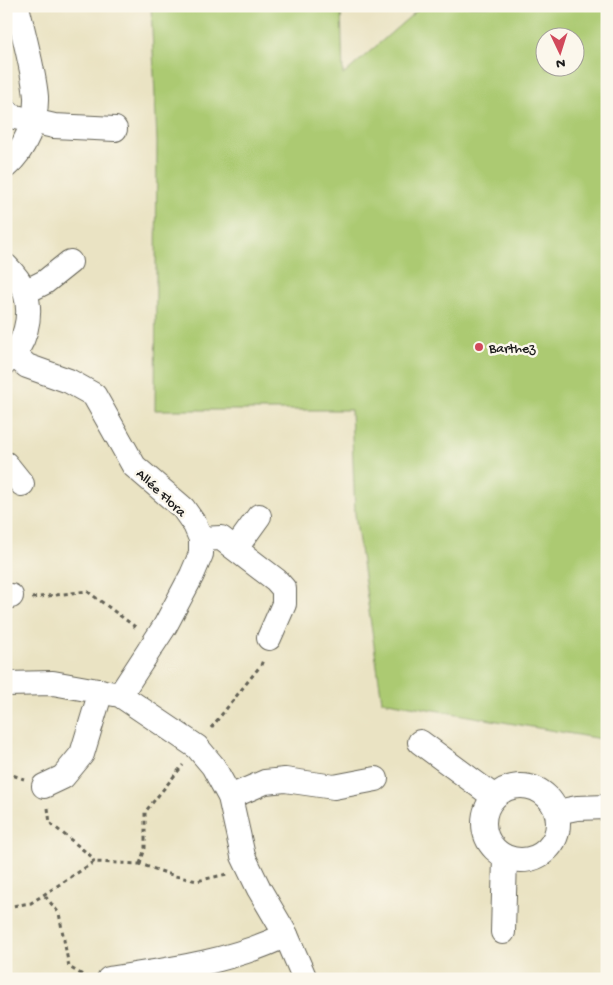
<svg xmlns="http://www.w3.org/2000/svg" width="613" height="985" font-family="'Gochi Hand',sans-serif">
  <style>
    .green { fill: #acca72; stroke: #647347; fill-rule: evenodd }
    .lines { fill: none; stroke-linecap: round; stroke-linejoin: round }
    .minor-casing { stroke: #646256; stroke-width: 26 }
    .path { stroke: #646256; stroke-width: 3; stroke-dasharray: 4 4; stroke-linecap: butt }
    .minor { stroke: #fff; stroke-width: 24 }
    .poi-dot { fill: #d1495b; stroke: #fbf7ec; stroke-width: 2 }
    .labels { text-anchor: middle; stroke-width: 5; stroke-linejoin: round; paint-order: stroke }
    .poi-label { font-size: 14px; fill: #1c1c1c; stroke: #fbf7ec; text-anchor: start }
    .street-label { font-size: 14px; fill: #1c1c1c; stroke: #fbf7ec }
  </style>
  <rect width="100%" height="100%" fill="#fbf7ec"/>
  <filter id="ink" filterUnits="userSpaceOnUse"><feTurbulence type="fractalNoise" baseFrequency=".02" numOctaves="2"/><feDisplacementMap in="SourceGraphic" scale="10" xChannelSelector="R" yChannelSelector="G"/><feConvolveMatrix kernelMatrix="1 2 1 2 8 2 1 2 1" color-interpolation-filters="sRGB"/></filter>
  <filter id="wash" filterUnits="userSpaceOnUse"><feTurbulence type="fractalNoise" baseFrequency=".0096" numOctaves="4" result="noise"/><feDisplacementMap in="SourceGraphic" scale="20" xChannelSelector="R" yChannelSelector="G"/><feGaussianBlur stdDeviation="1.12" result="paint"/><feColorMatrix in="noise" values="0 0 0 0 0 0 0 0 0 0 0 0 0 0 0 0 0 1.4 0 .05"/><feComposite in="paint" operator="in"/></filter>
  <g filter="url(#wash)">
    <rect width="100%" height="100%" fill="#eae3c3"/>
    <path class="green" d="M151,6H341L343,75L422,6H607V740L382,701L355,514L351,410H155L157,142ZM546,38H576V68H546Z"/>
  </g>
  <g filter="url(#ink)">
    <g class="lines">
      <defs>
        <g id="minor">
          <polyline points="6,110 11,116 54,126 115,129"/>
          <path d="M6,166C24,151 37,120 36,97C34,71 23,33 17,6"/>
          <path d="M6,266C13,273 21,283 25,292C33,316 25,346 6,362"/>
          <polyline points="25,292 45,282 70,262"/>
          <polyline points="14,355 27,366 69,381 94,395 134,466 183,508 195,525 201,539 201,554 192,575 165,626 120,695"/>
          <polyline points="6,464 22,484"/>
          <polyline points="201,539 221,538 276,580 284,589 284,604 269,638"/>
          <polyline points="236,548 259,516"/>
          <polyline points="6,596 11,596"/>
          <polyline points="6,684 53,683 120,695 197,747 213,766 230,797 243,856 259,889 286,935 305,979"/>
          <polyline points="420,742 493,796"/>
          <circle cx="521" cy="823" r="37"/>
          <polyline points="44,786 63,777 82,754 101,691"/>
          <polyline points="230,797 265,782 285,780 334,787 376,779"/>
          <polyline points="557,812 577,808 607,807"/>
          <polyline points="503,932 505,857"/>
          <path d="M109,979C169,970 231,962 286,935"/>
        </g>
      </defs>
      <use href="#minor" class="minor-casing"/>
      <g class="path">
        <polyline points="32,598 87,591 138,629"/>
        <polyline points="211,728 261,665 263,660"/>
        <polyline points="6,773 24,779"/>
        <polyline points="48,808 50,823 92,857 94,862"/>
        <polyline points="140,864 145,848 145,812 183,765"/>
        <polyline points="45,896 59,913 69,967 86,977"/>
        <polyline points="6,907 31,903 94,862 140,864 175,876 197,881 227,874"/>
      </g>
      <use href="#minor" class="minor"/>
    </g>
  </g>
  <circle class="poi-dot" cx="479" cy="347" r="5"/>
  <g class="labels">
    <g class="poi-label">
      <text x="489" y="352">Barthez</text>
    </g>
    <g class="street-label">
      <text transform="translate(162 492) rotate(43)" y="5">Allée Flora</text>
    </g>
  </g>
  <rect width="613" height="985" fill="none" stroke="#fbf7ec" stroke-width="25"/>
  <g transform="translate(560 52) rotate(176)"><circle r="24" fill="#fbf7ec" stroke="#a29f99"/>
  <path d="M0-4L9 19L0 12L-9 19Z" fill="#d1495b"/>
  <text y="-8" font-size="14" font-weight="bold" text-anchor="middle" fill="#1c1c1c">N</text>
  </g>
</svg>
